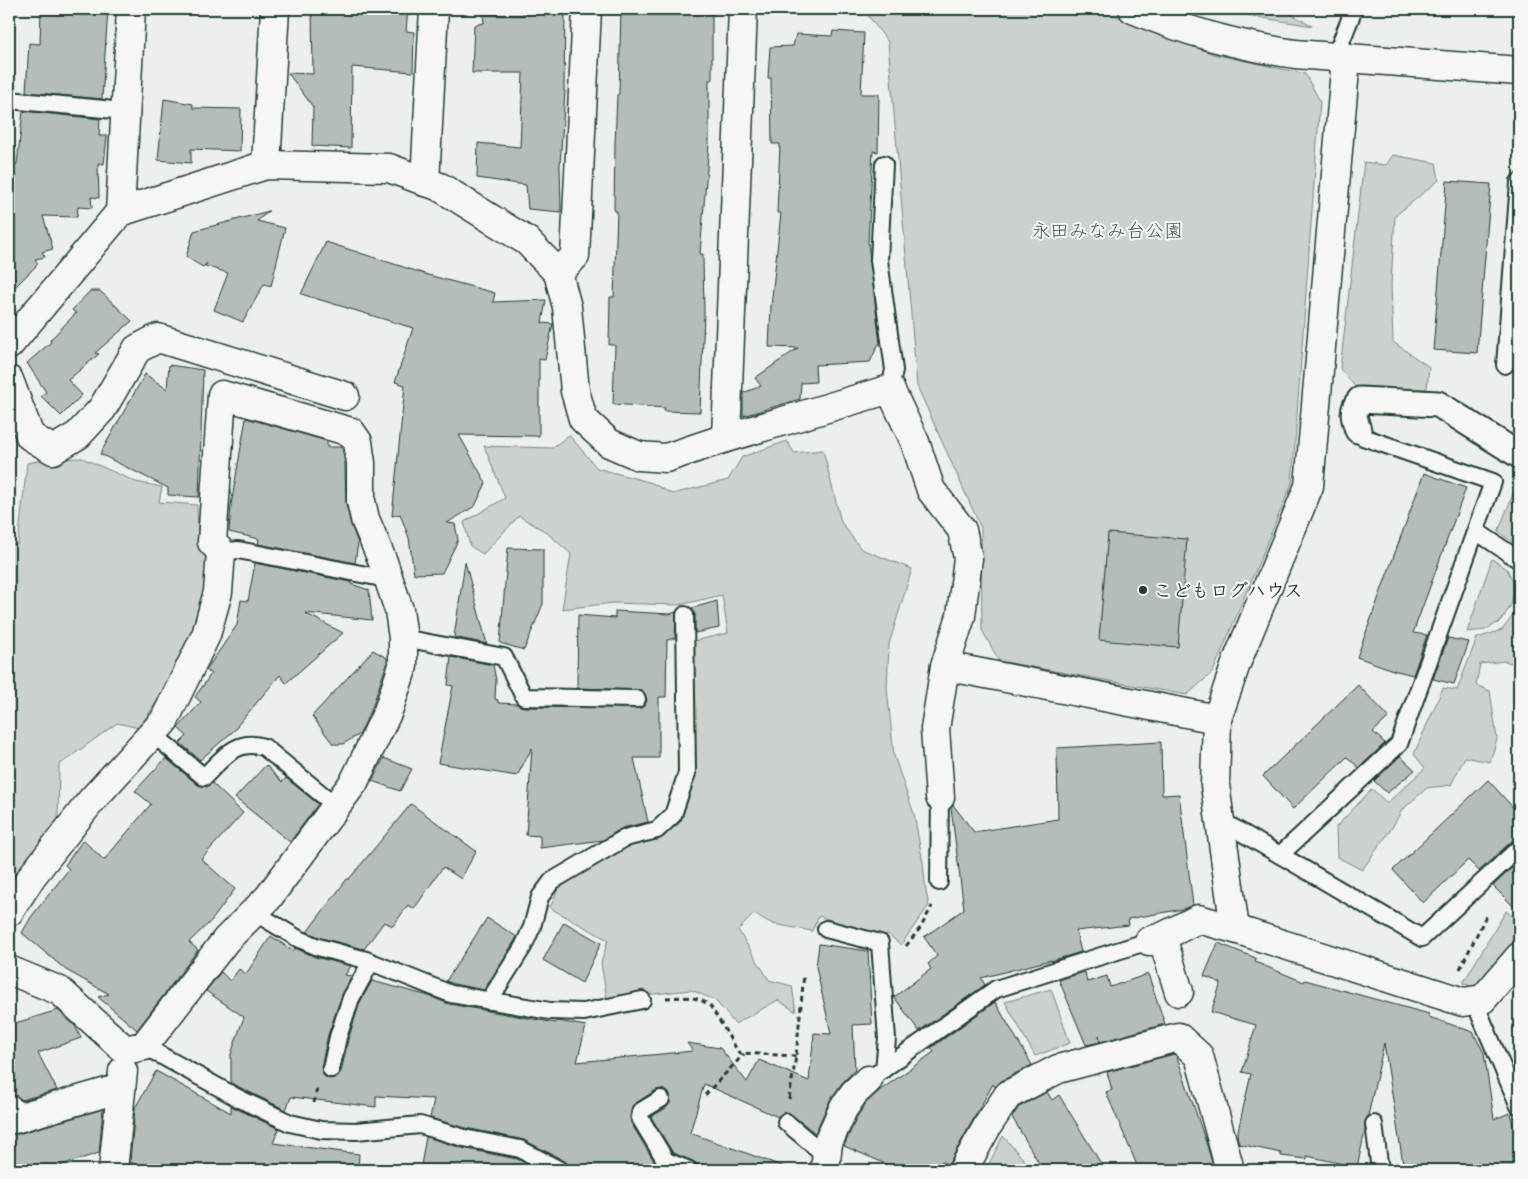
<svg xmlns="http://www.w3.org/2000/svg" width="1528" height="1179" font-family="Mynerve,'Klee One',sans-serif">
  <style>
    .green { fill: #cbd2cc; stroke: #758880 }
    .building { fill: #b4bdb8; stroke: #1f3d34 }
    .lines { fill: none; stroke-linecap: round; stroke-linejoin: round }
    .service-casing { stroke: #1f3d34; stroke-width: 20 }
    .pedestrian-casing { stroke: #1f3d34; stroke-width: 29 }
    .minor-casing { stroke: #1f3d34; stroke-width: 31 }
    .tertiary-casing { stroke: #1f3d34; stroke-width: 31 }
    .path { stroke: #1f3d34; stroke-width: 3; stroke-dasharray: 5 4; stroke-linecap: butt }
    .service { stroke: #f6f6f2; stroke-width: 16 }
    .pedestrian { stroke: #f6f6f2; stroke-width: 25 }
    .minor { stroke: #f6f6f2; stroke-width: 28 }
    .tertiary { stroke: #f6f6f2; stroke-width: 28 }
    .poi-dot { fill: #1f3d34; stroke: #f6f6f2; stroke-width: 2 }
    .labels { text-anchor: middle; stroke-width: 4; stroke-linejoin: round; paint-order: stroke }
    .park-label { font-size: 19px; fill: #415b52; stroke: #f6f6f2 }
    .poi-label { font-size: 19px; font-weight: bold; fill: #1f3d34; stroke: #f6f6f2; text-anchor: start }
  </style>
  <rect width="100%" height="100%" fill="#edefea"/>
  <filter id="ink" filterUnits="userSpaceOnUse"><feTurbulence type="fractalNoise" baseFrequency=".02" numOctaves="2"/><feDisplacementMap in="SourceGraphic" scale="10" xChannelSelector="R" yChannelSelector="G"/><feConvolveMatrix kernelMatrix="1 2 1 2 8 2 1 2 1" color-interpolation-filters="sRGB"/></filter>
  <g filter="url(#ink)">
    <g class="green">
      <polygon points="863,9 1098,9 1213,54 1305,74 1320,101 1292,483 1213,672 1187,695 999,661 982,630 981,528 917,386 888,42"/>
      <polygon points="1224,9 1282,9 1313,26 1256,17"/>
      <polygon points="1393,155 1436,163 1439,180 1395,216 1391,285 1393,342 1429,367 1427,389 1358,390 1340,369 1364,162 1386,165"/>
      <polygon points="569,435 597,468 652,483 672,494 728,480 742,457 787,441 794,453 823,450 841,522 861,549 912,569 889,644 887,688 894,756 914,814 923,863 926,892 929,905 901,945 888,934 879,937 819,916 812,931 773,924 754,914 738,930 769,980 792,986 796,1012 778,1000 735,1024 715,1000 691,990 607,999 601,963 608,940 550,908 560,884 627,845 659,837 679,824 695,778 694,641 728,633 722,595 679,605 613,603 562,609 571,554 546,532 519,516 483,554 470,546 464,522 505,498 484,446 552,448"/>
      <path d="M82,458L136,482L162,487L159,502L197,505L198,539L212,556C210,567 210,579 208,591C199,640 167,687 139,728L117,723L59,765L58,821L9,896V544H18L27,463L49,459Z"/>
      <polygon points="1519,479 1519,546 1498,532"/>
      <polygon points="1492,559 1507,569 1515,585 1511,605 1501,621 1485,630 1467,632"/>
      <polygon points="1519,593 1519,665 1504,661 1480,664 1476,685 1490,691 1497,739 1490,762 1465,757 1451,785 1427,788 1402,810 1390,831 1362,870 1337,857 1336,827 1372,789 1387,803 1425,768 1414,754 1443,688 1457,690 1477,638 1502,630 1518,609"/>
      <polygon points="1506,911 1517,920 1519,919 1519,947 1481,991 1463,983"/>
      <polygon points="1051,989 1070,1043 1035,1056 1005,1002"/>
      <polygon points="1003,1136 1033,1170 986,1170"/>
    </g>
    <g class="building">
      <polygon points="41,9 108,9 102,99 26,92 29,43 40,44"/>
      <polygon points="312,9 408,9 406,31 414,32 413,72 352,67 351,148 312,146 313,107 288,73 313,74"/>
      <polygon points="524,9 565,9 564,91 565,91 560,165 561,212 528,209 526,185 477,178 478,143 520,147 523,73 472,73 474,25 484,23 483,15 523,15"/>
      <polygon points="621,9 712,9 712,80 709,80 709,144 700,254 703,254 704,314 700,412 664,411 665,408 613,404 615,345 609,345 610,297 614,297 617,211 614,211 615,143 617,95 619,94"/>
      <polygon points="833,31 864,33 861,94 879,94 878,152 873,151 868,242 880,344 878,345 870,362 815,365 816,382 801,383 800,399 743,416 743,393 761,386 755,378 798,348 769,347 771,306 781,213 777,213 780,144 772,144 771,78 768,78 770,47 793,46 796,34 832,36"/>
      <polygon points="164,99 193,104 193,108 241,109 240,151 191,149 191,163 158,160"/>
      <polygon points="23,111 100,119 99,136 107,136 104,164 98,163 99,198 91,197 92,208 78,207 77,217 43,216 53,249 42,252 45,257 35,259 38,264 9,293 9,164 17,164"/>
      <polygon points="1447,181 1491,184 1477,353 1433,350"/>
      <polygon points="269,211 257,221 285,228 271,286 264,284 243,322 214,310 228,273 205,266 207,263 203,267 186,257 194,231"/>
      <polygon points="326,242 428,275 495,293 493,302 546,300 542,323 553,324 545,360 539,359 539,436 459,435 486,483 475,506 447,523 455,524 458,540 442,573 414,574 409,538 400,514 392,516 405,385 395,382 413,328 301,294"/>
      <polygon points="90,291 100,291 132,321 95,353 99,354 68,380 82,395 61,416 41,396 46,392 27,363 51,342 50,340 76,313 72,310"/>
      <polygon points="169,365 203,370 199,497 168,495 168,488 100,454 145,374 167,389"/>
      <polygon points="246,418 327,441 327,447 342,447 345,464 346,504 351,525 358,543 355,563 258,544 259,539 229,532 231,505"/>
      <polygon points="1424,473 1466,488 1413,633 1427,635 1413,675 1393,670 1357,657"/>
      <polygon points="1108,533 1187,539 1178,647 1099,640"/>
      <polygon points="508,548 543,549 543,604 524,650 500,643"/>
      <polygon points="465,562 487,644 454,637"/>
      <polygon points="255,563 351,582 351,584 369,590 372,620 305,613 343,633 286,683 280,675 237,726 238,727 200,760 180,743 187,736 178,728 201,702 195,697 211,674 206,670 237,625 241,600 248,601"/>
      <polygon points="717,601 719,628 695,633 695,615 692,608"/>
      <polygon points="615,611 670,614 676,612 675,638 667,640 666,697 659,697 659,758 634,758 648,822 622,828 603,840 540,848 540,836 526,835 532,748 517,776 438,763 453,686 448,685 451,657 493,665 496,680 495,699 498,700 498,703 518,704 524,707 641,708 645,705 647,700 645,694 642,690 577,688 578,615 615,618"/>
      <polygon points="1448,638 1469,642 1454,684 1433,679"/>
      <polygon points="373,650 387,658 387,663 373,705 360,734 343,744 333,744 312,716"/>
      <polygon points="1358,685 1389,717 1373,732 1385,743 1359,768 1347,757 1293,809 1263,776"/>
      <polygon points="1161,742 1162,795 1179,794 1193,905 1183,909 1128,919 1129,925 1076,931 1081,952 1051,961 1051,960 981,978 985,985 919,1031 894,997 931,969 928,964 937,956 924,937 964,909 951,808 953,805 974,832 1058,819 1057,748"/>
      <polygon points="1400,756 1415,770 1387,793 1374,781"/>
      <polygon points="166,758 198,785 207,787 212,783 243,813 201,859 235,889 212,920 189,942 198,950 137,1030 98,997 109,994 66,970 22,933 31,917 69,869 65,865 83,840 104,860 151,804 135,791"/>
      <polygon points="384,758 412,769 400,791 372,781"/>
      <polygon points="266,765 282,782 286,778 318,804 290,842 235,798"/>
      <polygon points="1488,780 1519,814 1519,838 1512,841 1479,871 1468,860 1423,903 1393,870"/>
      <polygon points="411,804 476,851 461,879 443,867 414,909 408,905 393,926 384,922 364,949 321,938 307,932 347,879 349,879"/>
      <polygon points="1519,861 1519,912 1493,886"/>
      <polygon points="487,918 517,937 484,990 454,984 446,981"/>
      <polygon points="564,922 601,943 582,983 543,960"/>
      <polygon points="271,936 293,951 295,948 315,957 351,966 345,975 352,976 342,995 328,1035 321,1067 324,1076 329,1079 334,1078 341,1072 348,1040 360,1002 372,981 429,996 449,1004 556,1023 556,1021 558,1021 586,1026 577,1062 693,1051 687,1043 720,1048 747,1082 759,1060 809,1081 814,1033 831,1034 816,967 819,944 868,951 872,1024 853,1025 855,1070 841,1084 830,1100 815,1133 788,1112 782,1113 778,1117 704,1084 690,1133 785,1167 785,1170 699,1170 697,1164 693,1161 673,1153 651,1117 666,1108 670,1103 670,1094 666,1091 661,1089 656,1090 636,1103 632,1106 630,1117 631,1123 657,1166 662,1170 570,1170 569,1165 565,1161 524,1140 466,1128 430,1118 434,1099 376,1096 376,1107 291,1097 286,1110 231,1083 231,1054 244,1017 206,991 221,972 230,981 239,969 246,974"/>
      <polygon points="1218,943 1256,958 1255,962 1304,982 1305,980 1429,1014 1429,1017 1473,1032 1484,1053 1494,1119 1510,1113 1519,1150 1519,1170 1404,1170 1384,1043 1368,1116 1365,1121 1365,1131 1357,1167 1307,1156 1307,1159 1281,1156 1281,1153 1239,1144 1237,1135 1251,1074 1242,1072 1256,1025 1211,1012 1221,983 1204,976"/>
      <polygon points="1085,972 1087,982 1107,976 1110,987 1148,974 1165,1024 1100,1042 1099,1035 1100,1042 1086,1045 1059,980"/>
      <polygon points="995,1002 1032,1065 1001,1081 995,1087 993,1084 948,1165 942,1161 938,1170 900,1170 844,1146 857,1117 866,1103 879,1091 934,1052 931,1048"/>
      <polygon points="58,1010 75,1026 81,1038 38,1053 57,1090 22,1100 17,1096 9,1094 9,1025"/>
      <polygon points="1174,1054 1177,1057 1206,1142 1213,1166 1199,1170 1139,1170 1106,1092 1112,1090 1107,1072"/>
      <polygon points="156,1071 231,1113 231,1106 279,1129 273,1143 359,1154 358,1170 148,1170 130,1162 135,1108"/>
      <polygon points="1047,1092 1052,1100 1059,1095 1105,1170 1043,1170 1012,1117 1019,1107"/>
      <polygon points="103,1109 99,1153 61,1165 62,1166 48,1170 9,1170 9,1133 18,1134"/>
      <polygon points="426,1137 462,1148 517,1159 539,1170 428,1170 429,1166 421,1165"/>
    </g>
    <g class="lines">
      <defs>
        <g id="service">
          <polyline points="1335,57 1354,9"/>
          <polyline points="9,100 125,111"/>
          <polyline points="884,164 879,260 894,370 890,389"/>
          <polyline points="1505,365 1519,182"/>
          <polyline points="1476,531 1519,560"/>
          <polyline points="221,552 238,550 387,579"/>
          <polyline points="403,638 504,657 524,697 637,699"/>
          <path d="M153,734L204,777C222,759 236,738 264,747L336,806"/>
          <polyline points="1220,820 1422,938 1519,848"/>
          <polyline points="1280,855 1399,744 1493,482 1363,437"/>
          <polyline points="939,882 940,797"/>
          <polyline points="254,912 297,938 318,947 366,960 451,994 550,1011 584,1012 642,1000"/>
          <polyline points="826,929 880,943 887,1039 884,1069"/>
          <polyline points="489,1001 523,947 532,927 540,897 552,881 625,838 657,830 673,815 687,773 685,615"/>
          <polyline points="1474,1001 1519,1106"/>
          <polyline points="144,1046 238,1098 290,1123 321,1130 356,1131 420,1125 464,1138 520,1149 560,1170"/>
          <polyline points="331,1069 338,1037 351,998 371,962"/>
          <polyline points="868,1080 996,989 1149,941"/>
          <polyline points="661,1099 641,1111 640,1118 666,1161 689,1170"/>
          <polyline points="786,1122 826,1156"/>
          <polyline points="1374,1124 1380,1170"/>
        </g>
        <path id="pedestrian" d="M1358,430C1354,418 1351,410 1360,400L1438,404L1519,455"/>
        <g id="minor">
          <polyline points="9,345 120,212"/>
          <polyline points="9,380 30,436 53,450 78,435 102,409 137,349 158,338 345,396"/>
          <polyline points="787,420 890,389 915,442 931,490 962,530 968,558 961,616 945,666 935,729 940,797"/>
          <polyline points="945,666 1217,719"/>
          <polyline points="9,912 32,876 91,801 164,721 206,635 218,592 221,552 212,542 222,395 351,432 358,442 361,463 361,501 365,519 383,562 399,610 403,638 403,666 388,711 354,782 268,898 226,940 144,1046 125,1050 60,991 9,970"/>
          <polyline points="1235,929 1215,785 1217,719 1237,661 1309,486 1346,58"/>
          <polyline points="1162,937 1179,992"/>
          <polyline points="1149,941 1162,937 1198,919 1235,929 1463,1002 1483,999 1519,957"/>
          <polyline points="9,1109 14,1119 121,1088"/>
          <polyline points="113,1170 123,1071"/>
          <polyline points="825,1170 828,1143 843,1109 854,1093 868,1080"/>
          <polyline points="963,1170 988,1125 1008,1095 1058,1069 1178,1037 1199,1056 1230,1170"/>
        </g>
        <g id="tertiary">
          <polyline points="131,9 120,212 266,165 389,168 440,187 527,241 558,273 567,307 575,391 583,419 609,443 639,456 666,458 726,438 787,420"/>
          <path d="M1133,9C1187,32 1236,45 1295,54L1519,71"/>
          <polyline points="266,165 275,9"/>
          <polyline points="425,182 434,9"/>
          <polyline points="558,273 575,256 587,9"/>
          <polyline points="726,438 743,9"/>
        </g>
      </defs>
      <use href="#service" class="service-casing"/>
      <use href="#pedestrian" class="pedestrian-casing"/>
      <use href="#minor" class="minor-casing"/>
      <use href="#tertiary" class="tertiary-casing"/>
      <g class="path">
        <polyline points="906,946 921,927 932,906"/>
        <polyline points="1460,969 1487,914"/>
        <path d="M666,998C682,997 699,995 711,1007L739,1053L796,1056"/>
        <polyline points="705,1095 744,1054"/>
        <polyline points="789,1099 796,1056 804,974"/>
        <polyline points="314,1103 317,1088"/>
      </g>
      <use href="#service" class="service"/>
      <use href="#pedestrian" class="pedestrian"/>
      <use href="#minor" class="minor"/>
      <use href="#tertiary" class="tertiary"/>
    </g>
  </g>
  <circle class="poi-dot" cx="1143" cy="590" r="5"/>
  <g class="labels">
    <g class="park-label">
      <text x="1107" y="237">永田みなみ台公園</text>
    </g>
    <g class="poi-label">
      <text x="1153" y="597">こどもログハウス</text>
    </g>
  </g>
  <rect width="1528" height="1179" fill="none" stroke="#f6f6f2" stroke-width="30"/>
  <rect x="15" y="15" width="1498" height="1149" fill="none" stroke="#1f3d34" stroke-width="2" filter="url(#ink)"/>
</svg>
